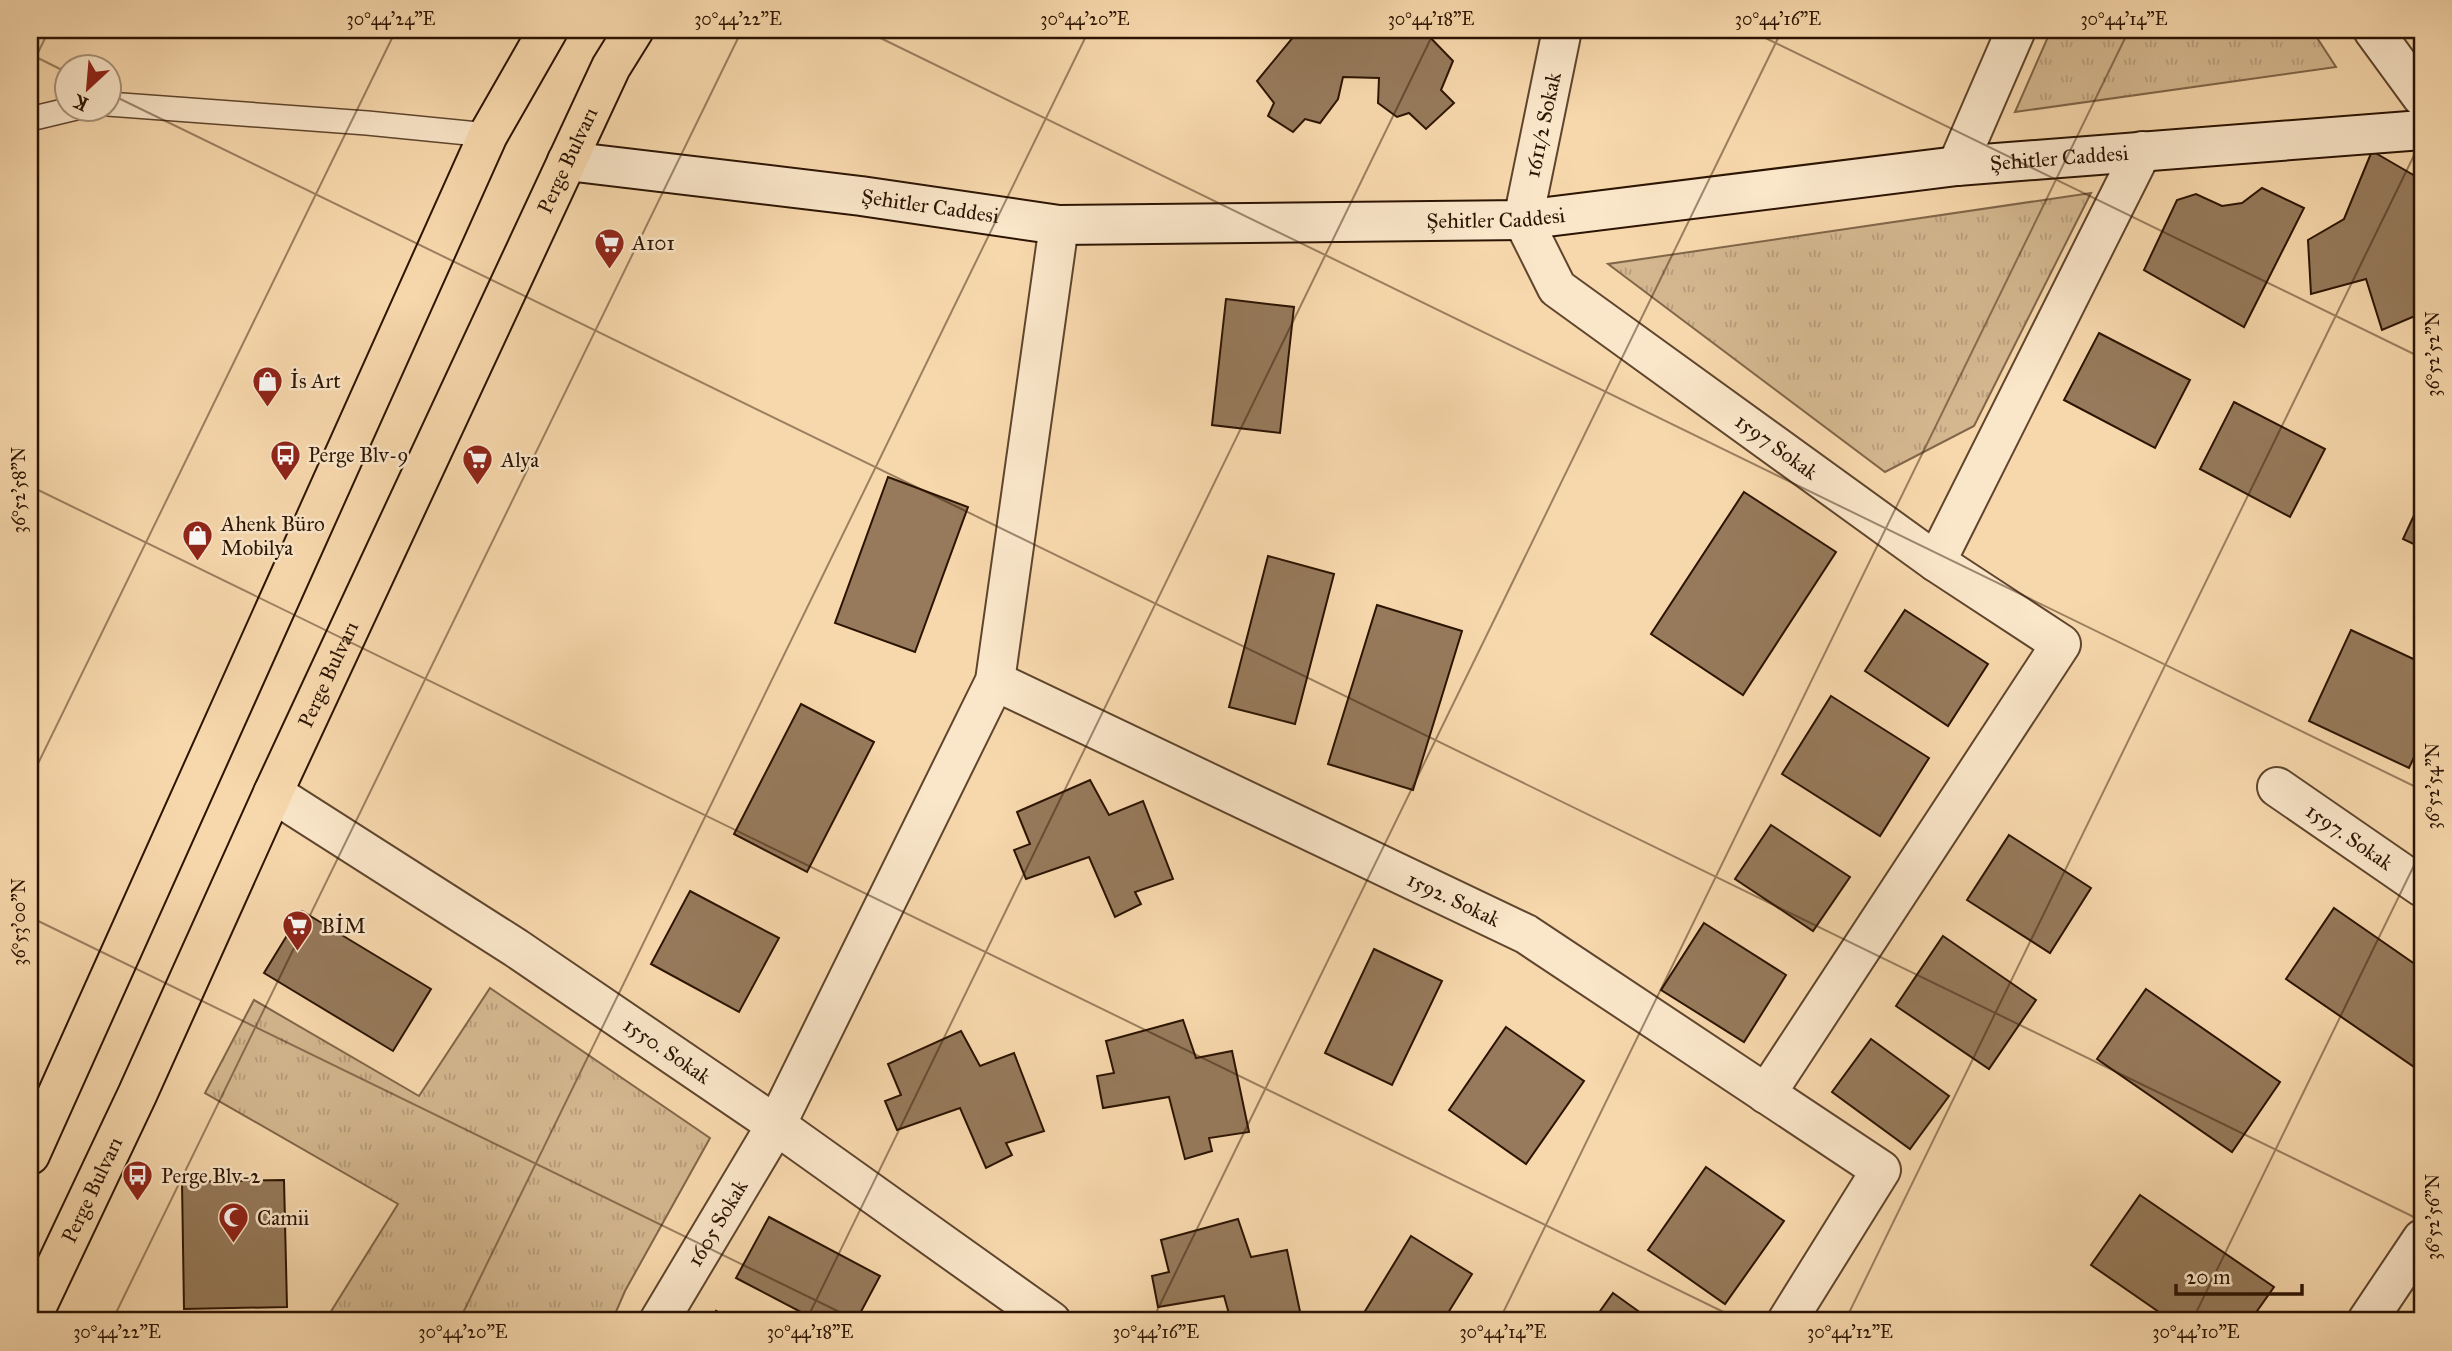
<svg xmlns="http://www.w3.org/2000/svg" width="2452" height="1351" font-family="'IM FELL Great Primer',serif">
  <style>
    .grass { fill: url(#grass-tufts); stroke: #806649; stroke-width: 2 }
    .building { fill: #967a5b; stroke: #2c1403; stroke-width: 2 }
    .lines { fill: none; stroke-linecap: round; stroke-linejoin: round }
    .lane-casing { stroke: #5f452d; stroke-width: 26 }
    .street-casing { stroke: #5f452d; stroke-width: 42 }
    .secondary-casing { stroke: #2c1403; stroke-width: 42 }
    .primary-casing { stroke: #2c1403; stroke-width: 42 }
    .lane { stroke: #fae6c9; stroke-width: 23 }
    .street { stroke: #fae6c9; stroke-width: 38 }
    .secondary { stroke: #fae6c9; stroke-width: 38 }
    .primary { stroke: #f7d8ac; stroke-width: 38 }
    .ticks { fill: none; stroke: #2c1403; stroke-width: 2; stroke-opacity: 0.45 }
    .labels { text-anchor: middle; stroke-width: 5; stroke-linejoin: round; paint-order: stroke }
    .street-label { font-size: 21px; fill: #2c1403; stroke: #fae6c9 }
    .poi-label { font-size: 21px; fill: #2c1403; stroke: #fae6c9; text-anchor: start }
    .neatline { fill: none; stroke: #2c1403; stroke-width: 2.5 }
    .ticks-label { font-size: 18px; text-anchor: middle; fill: #2c1403 }
  </style>
  <defs>
    <pattern id="grass-tufts" width="24" height="20" patternUnits="userSpaceOnUse" patternTransform="scale(1.75)"><rect width="24" height="20" fill="#d4b78f"/><path d="M3 7l-1-3M5 7V3M7 7l1-3M15 17l-1-3M17 17v-4M19 17l1-3" fill="none" stroke="#b69c7a"/></pattern>
  </defs>
  <rect width="100%" height="100%" fill="#f7d8ac"/>
  <filter id="stains"><feTurbulence type="fractalNoise" baseFrequency=".00286" numOctaves="4"/><feColorMatrix values="0 0 0 0 .2 0 0 0 0 .09 0 0 0 0 .02 0 0 0 .5 -.17"/></filter>
  <radialGradient id="worn" r=".72"><stop offset=".6" stop-color="#630" stop-opacity="0"/><stop offset="1" stop-color="#630" stop-opacity=".3"/></radialGradient>
  <g class="grass">
    <polygon points="2051,30 2312,30 2336,67 2015,112"/>
    <polygon points="2091,193 1974,426 1885,472 1608,264"/>
    <polygon points="490,988 710,1138 625,1291 612,1321 325,1321 398,1204 205,1093 254,1000 419,1096"/>
  </g>
  <g class="building">
    <polygon points="1299,30 1423,30 1453,61 1441,90 1454,103 1426,129 1409,113 1397,117 1378,103 1379,78 1343,77 1338,99 1320,123 1305,119 1293,132 1268,116 1274,103 1257,81"/>
    <polygon points="2372,151 2422,180 2422,221 2416,235 2422,267 2422,313 2382,330 2366,279 2311,294 2308,240 2344,219"/>
    <polygon points="2262,188 2304,208 2244,327 2144,270 2177,200 2196,194 2222,206 2242,203"/>
    <polygon points="1226,299 1294,307 1280,433 1212,425"/>
    <polygon points="2099,333 2190,380 2155,448 2064,400"/>
    <polygon points="2234,402 2325,449 2290,517 2200,469"/>
    <polygon points="888,477 968,507 915,652 835,623"/>
    <polygon points="1744,492 1836,552 1743,695 1651,634"/>
    <polygon points="2422,498 2422,548 2403,539"/>
    <polygon points="1268,556 1334,574 1295,724 1229,707"/>
    <polygon points="1377,605 1462,631 1413,790 1328,764"/>
    <polygon points="1905,610 1988,664 1948,726 1865,671"/>
    <polygon points="2351,630 2422,663 2422,740 2409,768 2309,721"/>
    <polygon points="1831,696 1929,758 1880,836 1782,774"/>
    <polygon points="801,704 874,742 807,872 734,834"/>
    <polygon points="1090,780 1109,815 1143,801 1173,879 1135,892 1141,904 1115,917 1089,857 1026,879 1014,850 1030,844 1017,812"/>
    <polygon points="1771,825 1850,877 1813,931 1735,879"/>
    <polygon points="2009,835 2091,888 2050,953 1967,900"/>
    <polygon points="690,891 779,938 739,1012 651,964"/>
    <polygon points="2334,908 2422,969 2422,1068 2420,1071 2286,979"/>
    <polygon points="302,911 431,989 393,1051 264,973"/>
    <polygon points="1704,923 1786,975 1744,1042 1661,990"/>
    <polygon points="1943,936 2036,1000 1989,1069 1896,1006"/>
    <polygon points="1374,949 1442,981 1392,1085 1325,1053"/>
    <polygon points="2146,989 2280,1082 2232,1152 2097,1059"/>
    <polygon points="1183,1020 1196,1058 1232,1051 1249,1132 1209,1138 1212,1151 1185,1159 1169,1097 1103,1108 1097,1076 1114,1073 1106,1041"/>
    <polygon points="1506,1027 1584,1081 1526,1164 1449,1110"/>
    <polygon points="961,1031 980,1066 1014,1053 1044,1131 1006,1143 1012,1155 986,1168 960,1108 897,1130 885,1101 901,1095 888,1064"/>
    <polygon points="1871,1039 1949,1096 1910,1149 1832,1092"/>
    <polygon points="1706,1167 1784,1221 1725,1304 1648,1250"/>
    <polygon points="284,1180 287,1307 184,1309 182,1182"/>
    <polygon points="2140,1195 2274,1287 2250,1321 2172,1321 2091,1265"/>
    <polygon points="769,1217 880,1276 856,1321 818,1321 736,1278"/>
    <polygon points="1238,1219 1251,1257 1287,1250 1302,1321 1231,1321 1224,1296 1158,1307 1152,1276 1169,1272 1161,1240"/>
    <polygon points="1411,1236 1472,1274 1443,1321 1359,1321"/>
    <polygon points="1613,1293 1652,1321 1593,1321"/>
    <polygon points="716,1311 736,1321 712,1321"/>
  </g>
  <g class="lines">
    <defs>
      <g id="lane">
        <polyline points="108,104 367,123 488,135"/>
        <polyline points="30,119 76,108"/>
      </g>
      <g id="street">
        <path id="s1" d="M1562,30L1523,220L1557,288L1936,562L2061,644L1766,1094"/>
        <polyline points="2373,30 2422,97"/>
        <polyline points="1957,166 2016,30"/>
        <polyline points="1936,562 2142,151"/>
        <path id="s2" d="M995,681L1526,934L1881,1170L1787,1321"/>
        <path id="s3" d="M2277,787L2422,887"/>
        <path id="s4" d="M273,793L516,948L776,1125L1051,1321"/>
        <path id="s5" d="M659,1321L776,1125L995,681L1059,225"/>
        <polyline points="2367,1321 2422,1239"/>
      </g>
      <g id="secondary">
        <path id="s6" d="M567,161L861,196L1059,225L1523,220L1957,166L2422,130"/>
      </g>
      <g id="primary">
        <polyline points="30,1155 488,135 548,30"/>
        <path id="s7" d="M30,1321L137,1095L273,793L611,67L634,30"/>
      </g>
    </defs>
    <use href="#lane" class="lane-casing"/>
    <use href="#street" class="street-casing"/>
    <use href="#secondary" class="secondary-casing"/>
    <use href="#primary" class="primary-casing"/>
    <use href="#lane" class="lane"/>
    <use href="#street" class="street"/>
    <use href="#secondary" class="secondary"/>
    <use href="#primary" class="primary"/>
  </g>
  <path class="ticks" d="M864,30L2422,790M1749,30L2422,358M30,54L66,72M30,69L49,30M108,93L2422,1221M30,486L1742,1321M30,780L396,30M30,917L858,1321M112,1321L742,30M459,1321L1089,30M806,1321L1435,30M1152,1321L1782,30M1499,1321L2129,30M1845,1321L2422,139M2192,1321L2422,849"/>
  <defs>
    <symbol id="supermarket-pin" viewBox="-11 -11 22 30"><path d="M0 17L-7.5 6A9.5 9.5 0 1 1 7.5 6Z" fill="#8f2418" stroke="#fae6c9"/><path d="M-6-5.5h2.5l.6 2H6L4.5 2H-2.5L-4.4-4H-6ZM-1.5 3.2a1.3 1.3 0 1 0 .1 0ZM3 3.2a1.3 1.3 0 1 0 .1 0Z" fill="#fff"/></symbol>
    <symbol id="shop-pin" viewBox="-11 -11 22 30"><path d="M0 17L-7.5 6A9.5 9.5 0 1 1 7.5 6Z" fill="#8f2418" stroke="#fae6c9"/><path d="M-5-2.5h2.3a2.7 3.5 0 0 1 5.4 0H5L5.5 6h-11ZM-1.5-2.5h3a1.5 2.3 0 0 0-3 0Z" fill="#fff"/></symbol>
    <symbol id="bus-pin" viewBox="-11 -11 22 30"><path d="M0 17L-7.5 6A9.5 9.5 0 1 1 7.5 6Z" fill="#8f2418" stroke="#fae6c9"/><path d="M-5-6H5V4H4V6H2V4H-2V6H-4V4H-5ZM-3.5-4V0h7V-4ZM-3.5 1.2v1.5H-2V1.2ZM2 1.2v1.5H3.5V1.2Z" fill="#fff"/></symbol>
    <symbol id="mosque-pin" viewBox="-11 -11 22 30"><path d="M0 17L-7.5 6A9.5 9.5 0 1 1 7.5 6Z" fill="#8f2418" stroke="#fae6c9"/><path d="M3.5-4.9A6 6 0 1 0 3.5 4.9A5 5 0 1 1 3.5-4.9Z" fill="#fff"/></symbol>
  </defs>
  <g fill-rule="evenodd">
    <use href="#supermarket-pin" x="592" y="226" width="35" height="47"/>
    <use href="#shop-pin" x="250" y="364" width="35" height="47"/>
    <use href="#bus-pin" x="268" y="438" width="35" height="47"/>
    <use href="#supermarket-pin" x="460" y="442" width="35" height="47"/>
    <use href="#shop-pin" x="180" y="518" width="35" height="47"/>
    <use href="#supermarket-pin" x="280" y="908" width="35" height="47"/>
    <use href="#bus-pin" x="120" y="1158" width="35" height="47"/>
    <use href="#mosque-pin" x="216" y="1200" width="35" height="47"/>
  </g>
  <g class="labels">
    <g class="street-label">
      <text transform="translate(1543 125) rotate(-78)" y="7">1611/2 Sokak</text>
      <text dy="7" stroke="none"><textPath href="#s6" startOffset="1500">Şehitler Caddesi</textPath></text>
      <text dy="7" stroke="none"><textPath href="#s7" startOffset="1279">Perge Bulvarı</textPath></text>
      <text dy="7" stroke="none"><textPath href="#s6" startOffset="366">Şehitler Caddesi</textPath></text>
      <text dy="7" stroke="none"><textPath href="#s6" startOffset="933">Şehitler Caddesi</textPath></text>
      <text dy="7" stroke="none"><textPath href="#s1" startOffset="541">1597 Sokak</textPath></text>
      <text dy="7" stroke="none"><textPath href="#s7" startOffset="712">Perge Bulvarı</textPath></text>
      <text dy="7" stroke="none"><textPath href="#s3" startOffset="88">1597. Sokak</textPath></text>
      <text dy="7" stroke="none"><textPath href="#s2" startOffset="508">1592. Sokak</textPath></text>
      <text dy="7" stroke="none"><textPath href="#s4" startOffset="471">1550. Sokak</textPath></text>
      <text dy="7" stroke="none"><textPath href="#s7" startOffset="145">Perge Bulvarı</textPath></text>
      <text dy="7" stroke="none"><textPath href="#s5" startOffset="114">1605 Sokak</textPath></text>
    </g>
    <g class="poi-label">
      <text x="632" y="250">A101</text>
      <text x="290" y="388">İs Art</text>
      <text x="308" y="462">Perge Blv-9</text>
      <text x="501" y="467">Alya</text>
      <text x="221" y="531">Ahenk Büro<tspan x="221" dy="24">Mobilya</tspan></text>
      <text x="321" y="933">BİM</text>
      <text x="161" y="1183">Perge Blv-2</text>
      <text x="257" y="1225">Camii</text>
    </g>
  </g>
  <rect width="2452" height="1351" fill="none" stroke="#f7d8ac" stroke-width="77"/>
  <g transform="translate(88 88) rotate(206)"><circle r="33" fill="#fae6c9" stroke="#a8927a" stroke-width="2"/>
  <path d="M0-5L12 26L0 18L-12 26Z" fill="#8f2418"/>
  <text y="-10" font-size="19" font-weight="bold" text-anchor="middle" fill="#2c1403">K</text>
  </g>
  <path d="M2176 1284v10h126v-10" fill="none" stroke="#2c1403" stroke-width="3.5"/>
  <text x="2186" y="1284" font-size="21" fill="#2c1403" stroke="#fae6c9" stroke-width="5" paint-order="stroke">20 m</text>
  <rect x="38" y="38" width="2376" height="1274" class="neatline"/>
  <g class="ticks-label">
    <text x="391" y="25">30°44'24"E</text>
    <text x="738" y="25">30°44'22"E</text>
    <text x="1085" y="25">30°44'20"E</text>
    <text x="1431" y="25">30°44'18"E</text>
    <text x="1778" y="25">30°44'16"E</text>
    <text x="2124" y="25">30°44'14"E</text>
    <text transform="translate(2433 354) rotate(-90)" y="6">36°52'52"N</text>
    <text transform="translate(19 490) rotate(-90)" y="6">36°52'58"N</text>
    <text transform="translate(2433 786) rotate(-90)" y="6">36°52'54"N</text>
    <text transform="translate(19 922) rotate(-90)" y="6">36°53'00"N</text>
    <text transform="translate(2433 1217) rotate(-90)" y="6">36°52'56"N</text>
    <text x="117" y="1338">30°44'22"E</text>
    <text x="463" y="1338">30°44'20"E</text>
    <text x="810" y="1338">30°44'18"E</text>
    <text x="1156" y="1338">30°44'16"E</text>
    <text x="1503" y="1338">30°44'14"E</text>
    <text x="1850" y="1338">30°44'12"E</text>
    <text x="2196" y="1338">30°44'10"E</text>
  </g>
  <rect width="100%" height="100%" filter="url(#stains)"/>
  <rect width="100%" height="100%" fill="url(#worn)"/>
</svg>
